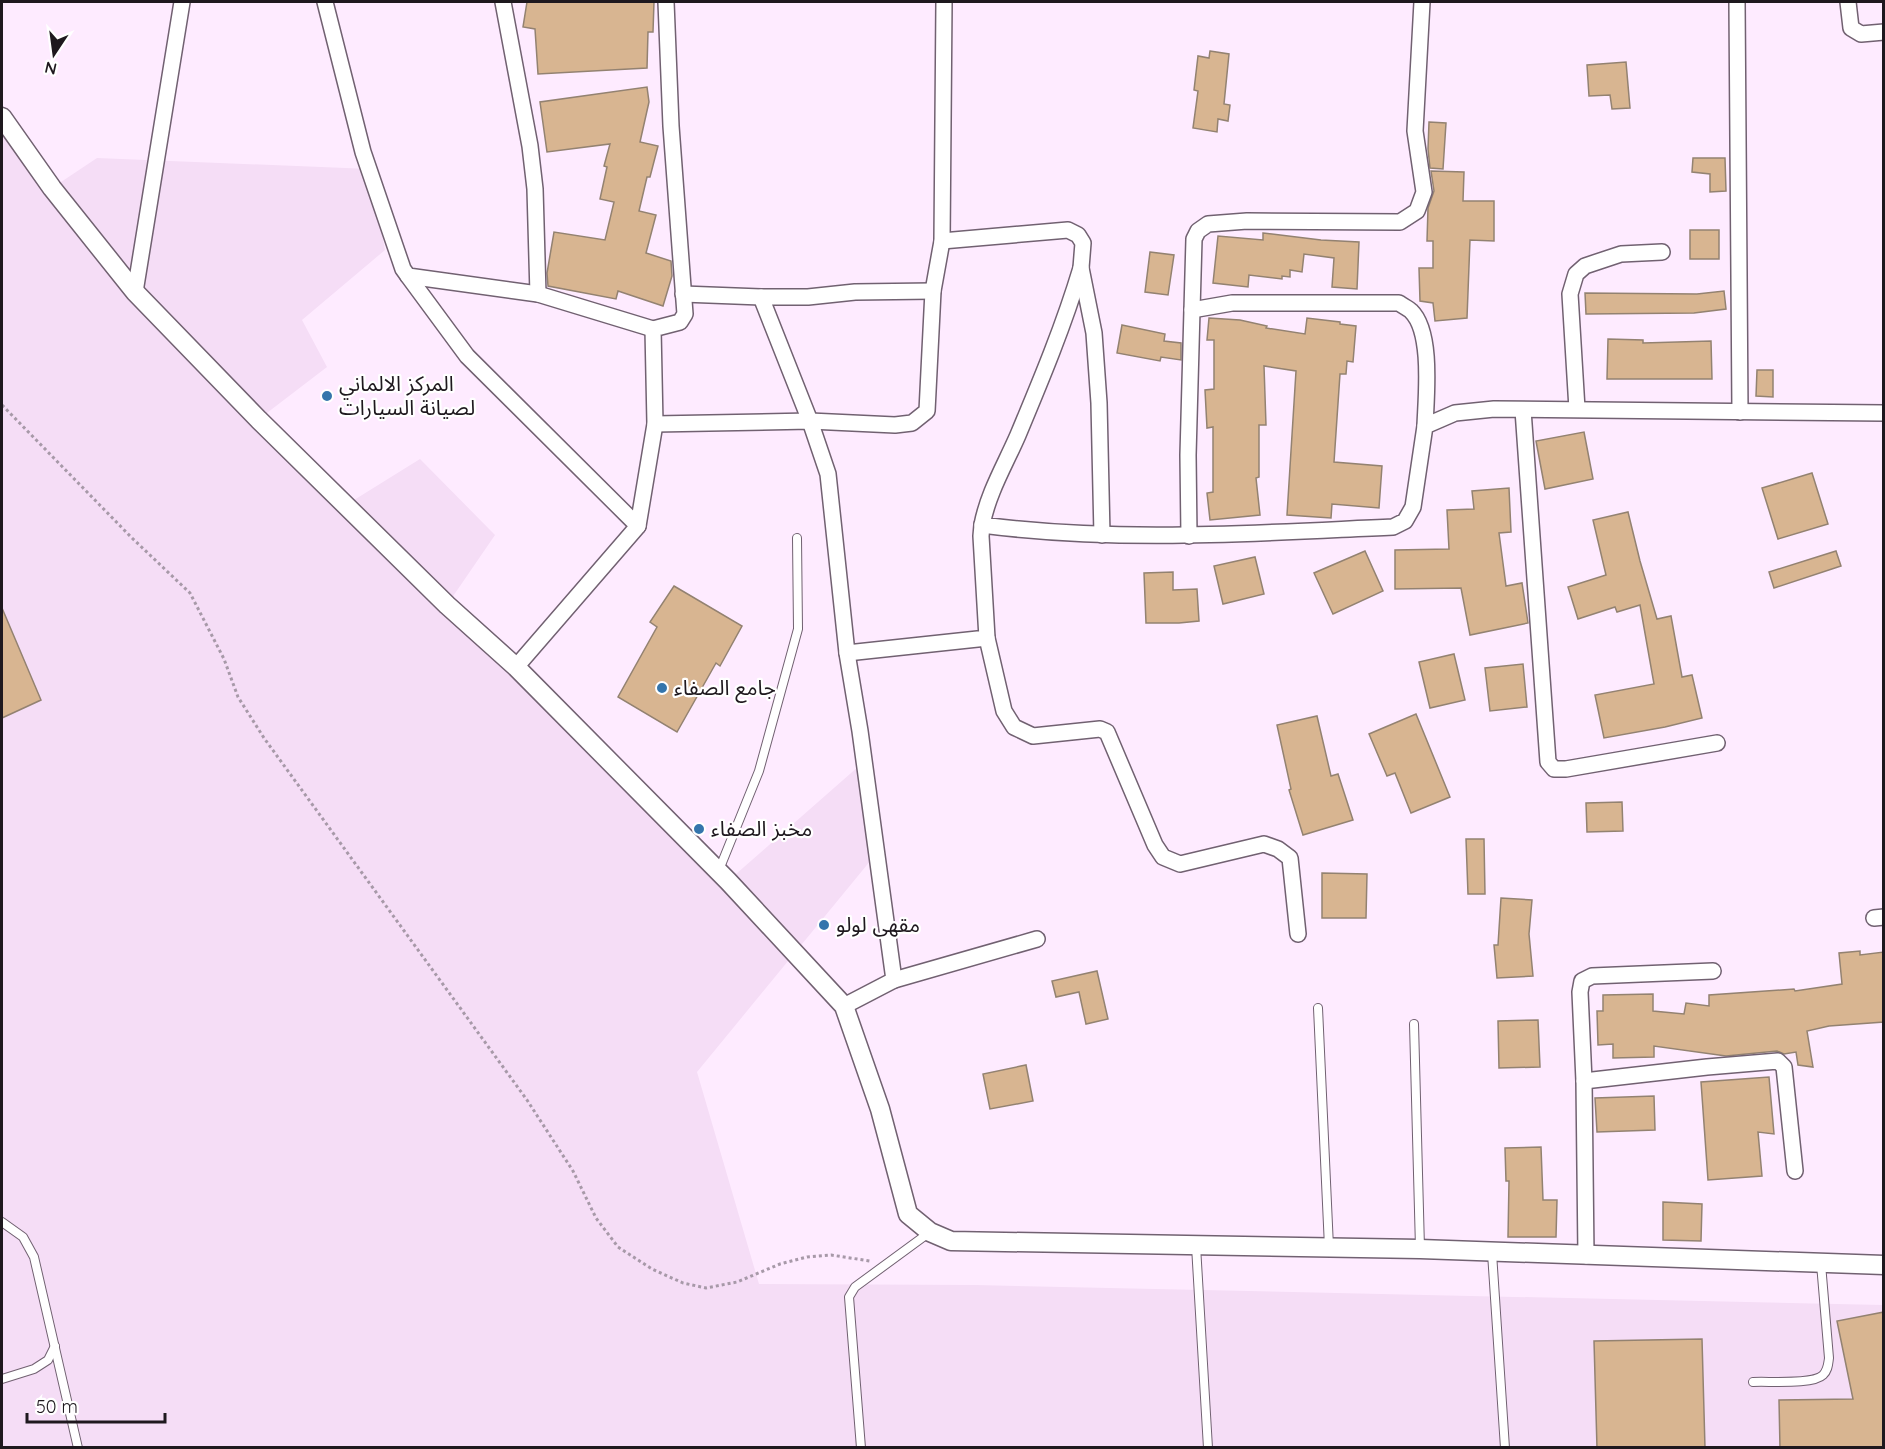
<svg xmlns="http://www.w3.org/2000/svg" width="1885" height="1449" font-family="Quicksand,'Noto Sans Arabic',sans-serif">
  <style>
    .built { fill: #f5ddf6 }
    .building { fill: #d8b591; stroke: #938271; stroke-width: 1.5 }
    .lines { fill: none; stroke-linecap: round; stroke-linejoin: round }
    .service-casing { stroke: #716171; stroke-width: 10 }
    .minor-casing { stroke: #716171; stroke-width: 18 }
    .tertiary-casing { stroke: #716171; stroke-width: 21 }
    .path { stroke: #a799a8; stroke-width: 3; stroke-dasharray: 3 3; stroke-linecap: butt }
    .service { stroke: #fff; stroke-width: 8 }
    .minor { stroke: #fff; stroke-width: 15 }
    .tertiary { stroke: #fff; stroke-width: 18 }
    .poi-dot { fill: #3475ac; stroke: #fff; stroke-width: 2 }
    .labels { text-anchor: middle; stroke-width: 4.5; stroke-linejoin: round; paint-order: stroke }
    .poi-label { font-size: 21px; fill: #1e181e; stroke: #fff; text-anchor: start }
  </style>
  <rect width="100%" height="100%" fill="#feebff"/>
  <polygon class="built" points="2,117 52,188 97,158 370,169 385,250 302,320 327,367 259,419 346,505 420,459 495,535 447,605 728,881 859,766 871,860 697,1072 759,1284 975,1285 1883,1305 1883,1447 2,1447"/>
  <g class="building">
    <polygon points="527,2 654,2 653,32 648,32 647,68 538,74 535,29 523,27"/>
    <polygon points="1210,51 1229,54 1224,104 1230,105 1228,121 1218,119 1217,132 1193,128 1198,91 1194,90 1198,56 1209,58"/>
    <polygon points="1626,62 1630,108 1612,109 1610,95 1589,96 1587,65"/>
    <polygon points="647,87 649,102 640,142 658,146 650,177 647,177 639,211 656,215 646,253 671,261 672,276 663,306 618,291 616,299 548,286 547,273 554,232 605,240 614,202 600,199 607,167 604,166 610,144 547,152 540,102"/>
    <polygon points="1429,122 1446,123 1443,169 1430,168 1428,149"/>
    <polygon points="1693,158 1725,158 1726,191 1710,192 1710,174 1692,172"/>
    <polygon points="1431,171 1464,172 1463,201 1494,201 1494,241 1470,240 1467,318 1435,321 1433,303 1420,301 1419,268 1433,268 1433,241 1427,241 1428,208 1434,191"/>
    <rect x="1690" y="230" width="29" height="29"/>
    <polygon points="1263,233 1321,240 1359,242 1357,289 1332,287 1334,258 1304,254 1302,272 1290,270 1290,277 1282,276 1282,279 1249,275 1248,287 1213,283 1218,236 1263,240"/>
    <polygon points="1150,252 1174,255 1168,295 1145,292"/>
    <polygon points="1724,291 1726,309 1694,313 1586,314 1585,293 1697,294"/>
    <polygon points="1209,318 1240,320 1267,326 1266,328 1305,334 1307,318 1340,322 1340,324 1356,326 1353,362 1347,361 1346,374 1340,374 1334,462 1382,466 1379,508 1332,504 1331,518 1287,515 1296,371 1264,366 1266,425 1259,425 1259,477 1256,478 1260,515 1210,520 1207,493 1213,492 1213,427 1207,428 1205,390 1214,389 1214,340 1207,340"/>
    <polygon points="1122,325 1165,334 1164,341 1181,343 1181,360 1161,357 1160,361 1117,353"/>
    <polygon points="1608,339 1643,340 1643,343 1711,341 1712,379 1607,379"/>
    <polygon points="1757,370 1773,370 1773,397 1756,396"/>
    <polygon points="1584,432 1593,479 1545,489 1536,441"/>
    <polygon points="1812,473 1828,524 1778,539 1762,488"/>
    <polygon points="1509,488 1511,532 1499,533 1506,586 1522,583 1528,623 1470,635 1461,588 1395,589 1395,550 1449,549 1447,510 1474,509 1472,491"/>
    <polygon points="1628,512 1640,561 1657,619 1671,616 1682,677 1692,675 1702,718 1665,727 1604,738 1595,695 1654,684 1640,605 1617,612 1615,607 1578,619 1568,587 1606,575 1593,520"/>
    <polygon points="1365,551 1383,591 1333,614 1314,573"/>
    <polygon points="1836,551 1841,566 1774,588 1769,572"/>
    <polygon points="1255,557 1264,594 1223,604 1214,566"/>
    <polygon points="1173,572 1173,590 1197,589 1199,621 1179,623 1146,623 1144,573"/>
    <polygon points="674,586 742,626 720,666 716,663 677,732 618,697 657,627 650,622"/>
    <polygon points="2,608 41,700 2,718"/>
    <polygon points="1454,654 1465,700 1430,708 1419,662"/>
    <polygon points="1523,664 1527,707 1490,711 1485,668"/>
    <polygon points="1416,714 1450,797 1411,813 1395,773 1387,776 1369,734"/>
    <polygon points="1317,716 1331,776 1338,774 1353,820 1303,835 1289,790 1291,789 1277,725"/>
    <polygon points="1622,802 1623,831 1587,832 1586,803"/>
    <polygon points="1466,839 1484,839 1485,894 1468,894"/>
    <polygon points="1322,873 1367,874 1366,918 1322,918"/>
    <polygon points="1501,898 1532,900 1529,934 1533,976 1497,978 1494,945 1498,945"/>
    <polygon points="1860,951 1860,955 1884,952 1884,1022 1829,1026 1807,1031 1813,1067 1798,1065 1796,1052 1784,1054 1777,1051 1726,1056 1654,1046 1654,1057 1613,1058 1613,1044 1598,1045 1597,1011 1603,1011 1603,995 1653,994 1653,1011 1684,1014 1686,1003 1709,1006 1709,995 1794,989 1795,991 1842,984 1839,953"/>
    <polygon points="1097,971 1108,1019 1086,1024 1079,992 1056,997 1052,981"/>
    <polygon points="1538,1020 1540,1067 1499,1068 1498,1021"/>
    <polygon points="1026,1065 1033,1101 990,1109 983,1074"/>
    <polygon points="1769,1077 1774,1134 1758,1132 1762,1176 1708,1180 1701,1082"/>
    <polygon points="1654,1096 1655,1130 1597,1132 1595,1098"/>
    <polygon points="1541,1147 1543,1200 1557,1200 1556,1237 1508,1237 1509,1181 1506,1181 1505,1148"/>
    <polygon points="1663,1202 1702,1204 1701,1241 1663,1240"/>
    <polygon points="1884,1312 1884,1448 1780,1448 1779,1400 1853,1399 1837,1321"/>
    <polygon points="1702,1339 1705,1448 1597,1448 1594,1341"/>
  </g>
  <g class="lines">
    <defs>
      <g id="service">
        <polyline points="719,870 759,771 798,629 797,538"/>
        <polyline points="1318,1008 1329,1247"/>
        <polyline points="1414,1024 1420,1248"/>
        <polyline points="2,1222 23,1237 34,1257 78,1448"/>
        <polyline points="1196,1246 1208,1448"/>
        <polyline points="1492,1253 1505,1448"/>
        <polyline points="2,1379 34,1369 48,1360 55,1346"/>
        <path d="M1753,1382C1768,1381 1813,1385 1823,1375C1828,1370 1828,1365 1829,1358L1821,1264"/>
        <polyline points="861,1448 849,1297 855,1287 930,1232"/>
      </g>
      <g id="minor">
        <polyline points="325,2 363,152 403,269 408,276 538,294 653,329"/>
        <polyline points="503,2 530,146 535,189 538,294"/>
        <polyline points="1737,2 1740,412"/>
        <polyline points="1848,2 1851,28 1861,34 1884,32"/>
        <polyline points="942,241 1068,230 1078,235 1083,243 1081,268 1094,333 1099,403 1102,535"/>
        <path d="M1081,268C1064,325 1041,380 1018,435C1005,465 988,493 982,525C1119,543 1256,533 1393,527L1405,521L1413,507L1425,426L1455,413L1494,409L1884,413"/>
        <polyline points="408,276 467,356 638,526"/>
        <polyline points="135,292 182,2"/>
        <polyline points="683,294 761,297"/>
        <polyline points="1192,310 1194,239 1198,231 1208,224 1247,221 1400,222 1417,211 1424,192 1415,131 1422,2"/>
        <polyline points="1577,409 1570,294 1576,274 1585,266 1621,254 1662,252"/>
        <polyline points="1523,410 1548,762 1554,769 1566,769 1717,743"/>
        <polyline points="655,424 810,421 895,425 912,423 927,411 933,291 942,241 944,2"/>
        <path d="M1189,536L1188,455L1192,310L1232,303H1399C1403,306 1408,308 1411,311C1433,332 1426,397 1425,426"/>
        <polyline points="987,638 1004,711 1014,727 1033,736 1100,729 1107,732 1155,845 1163,857 1180,864 1264,844 1278,849 1290,858 1298,934"/>
        <polyline points="847,653 987,638 981,536 982,525"/>
        <polyline points="516,667 638,526 655,424 653,329 680,322 685,314 671,126 666,2"/>
        <polyline points="1874,918 1884,917"/>
        <polyline points="894,980 1037,939"/>
        <polyline points="844,1006 894,980 860,731 847,653 828,474 810,421 761,297 808,297 855,292 933,291"/>
        <polyline points="1584,1081 1707,1067 1778,1061 1784,1067 1795,1171"/>
        <polyline points="1586,1256 1584,1081 1580,992 1582,981 1592,976 1713,971"/>
      </g>
      <polyline id="tertiary" points="2,117 52,188 135,292 259,420 447,605 516,667 728,881 844,1006 880,1109 908,1214 930,1232 951,1241 1420,1249 1884,1265"/>
    </defs>
    <use href="#service" class="service-casing"/>
    <use href="#minor" class="minor-casing"/>
    <use href="#tertiary" class="tertiary-casing"/>
    <polyline class="path" points="2,405 132,538 190,593 224,659 238,697 264,738 527,1100 573,1171 596,1218 618,1247 652,1269 683,1283 706,1288 737,1282 780,1264 807,1257 831,1255 870,1261"/>
    <use href="#service" class="service"/>
    <use href="#minor" class="minor"/>
    <use href="#tertiary" class="tertiary"/>
  </g>
  <g class="poi-dot">
    <circle cx="327" cy="396" r="6"/>
    <circle cx="662" cy="688" r="6"/>
    <circle cx="699" cy="829" r="6"/>
    <circle cx="824" cy="925" r="6"/>
  </g>
  <g class="labels">
    <g class="poi-label">
      <text x="339" y="391">المركز الالماني<tspan x="339" dy="24">لصيانة السيارات</tspan></text>
      <text x="674" y="695">جامع الصفاء</text>
      <text x="711" y="836">مخبز الصفاء</text>
      <text x="836" y="932">مقهى لولو</text>
    </g>
  </g>
  <rect width="1885" height="1449" fill="none" stroke="#1e181e" stroke-width="6"/>
  <g transform="translate(54 54) rotate(193)" stroke="#ffffff" stroke-width="4.5" paint-order="stroke">
  <path d="M0-4.5L10 22L0 15L-10 22Z" fill="#1e181e"/>
  <text y="-9" font-size="16" font-weight="bold" text-anchor="middle" fill="#1e181e">N</text>
  </g>
  <path d="M27 1413v9h138v-9" fill="none" stroke="#1e181e" stroke-width="3"/>
  <text x="36" y="1413" font-size="18" fill="#1e181e" stroke="#ffffff" stroke-width="4.5" paint-order="stroke">50 m</text>
</svg>
